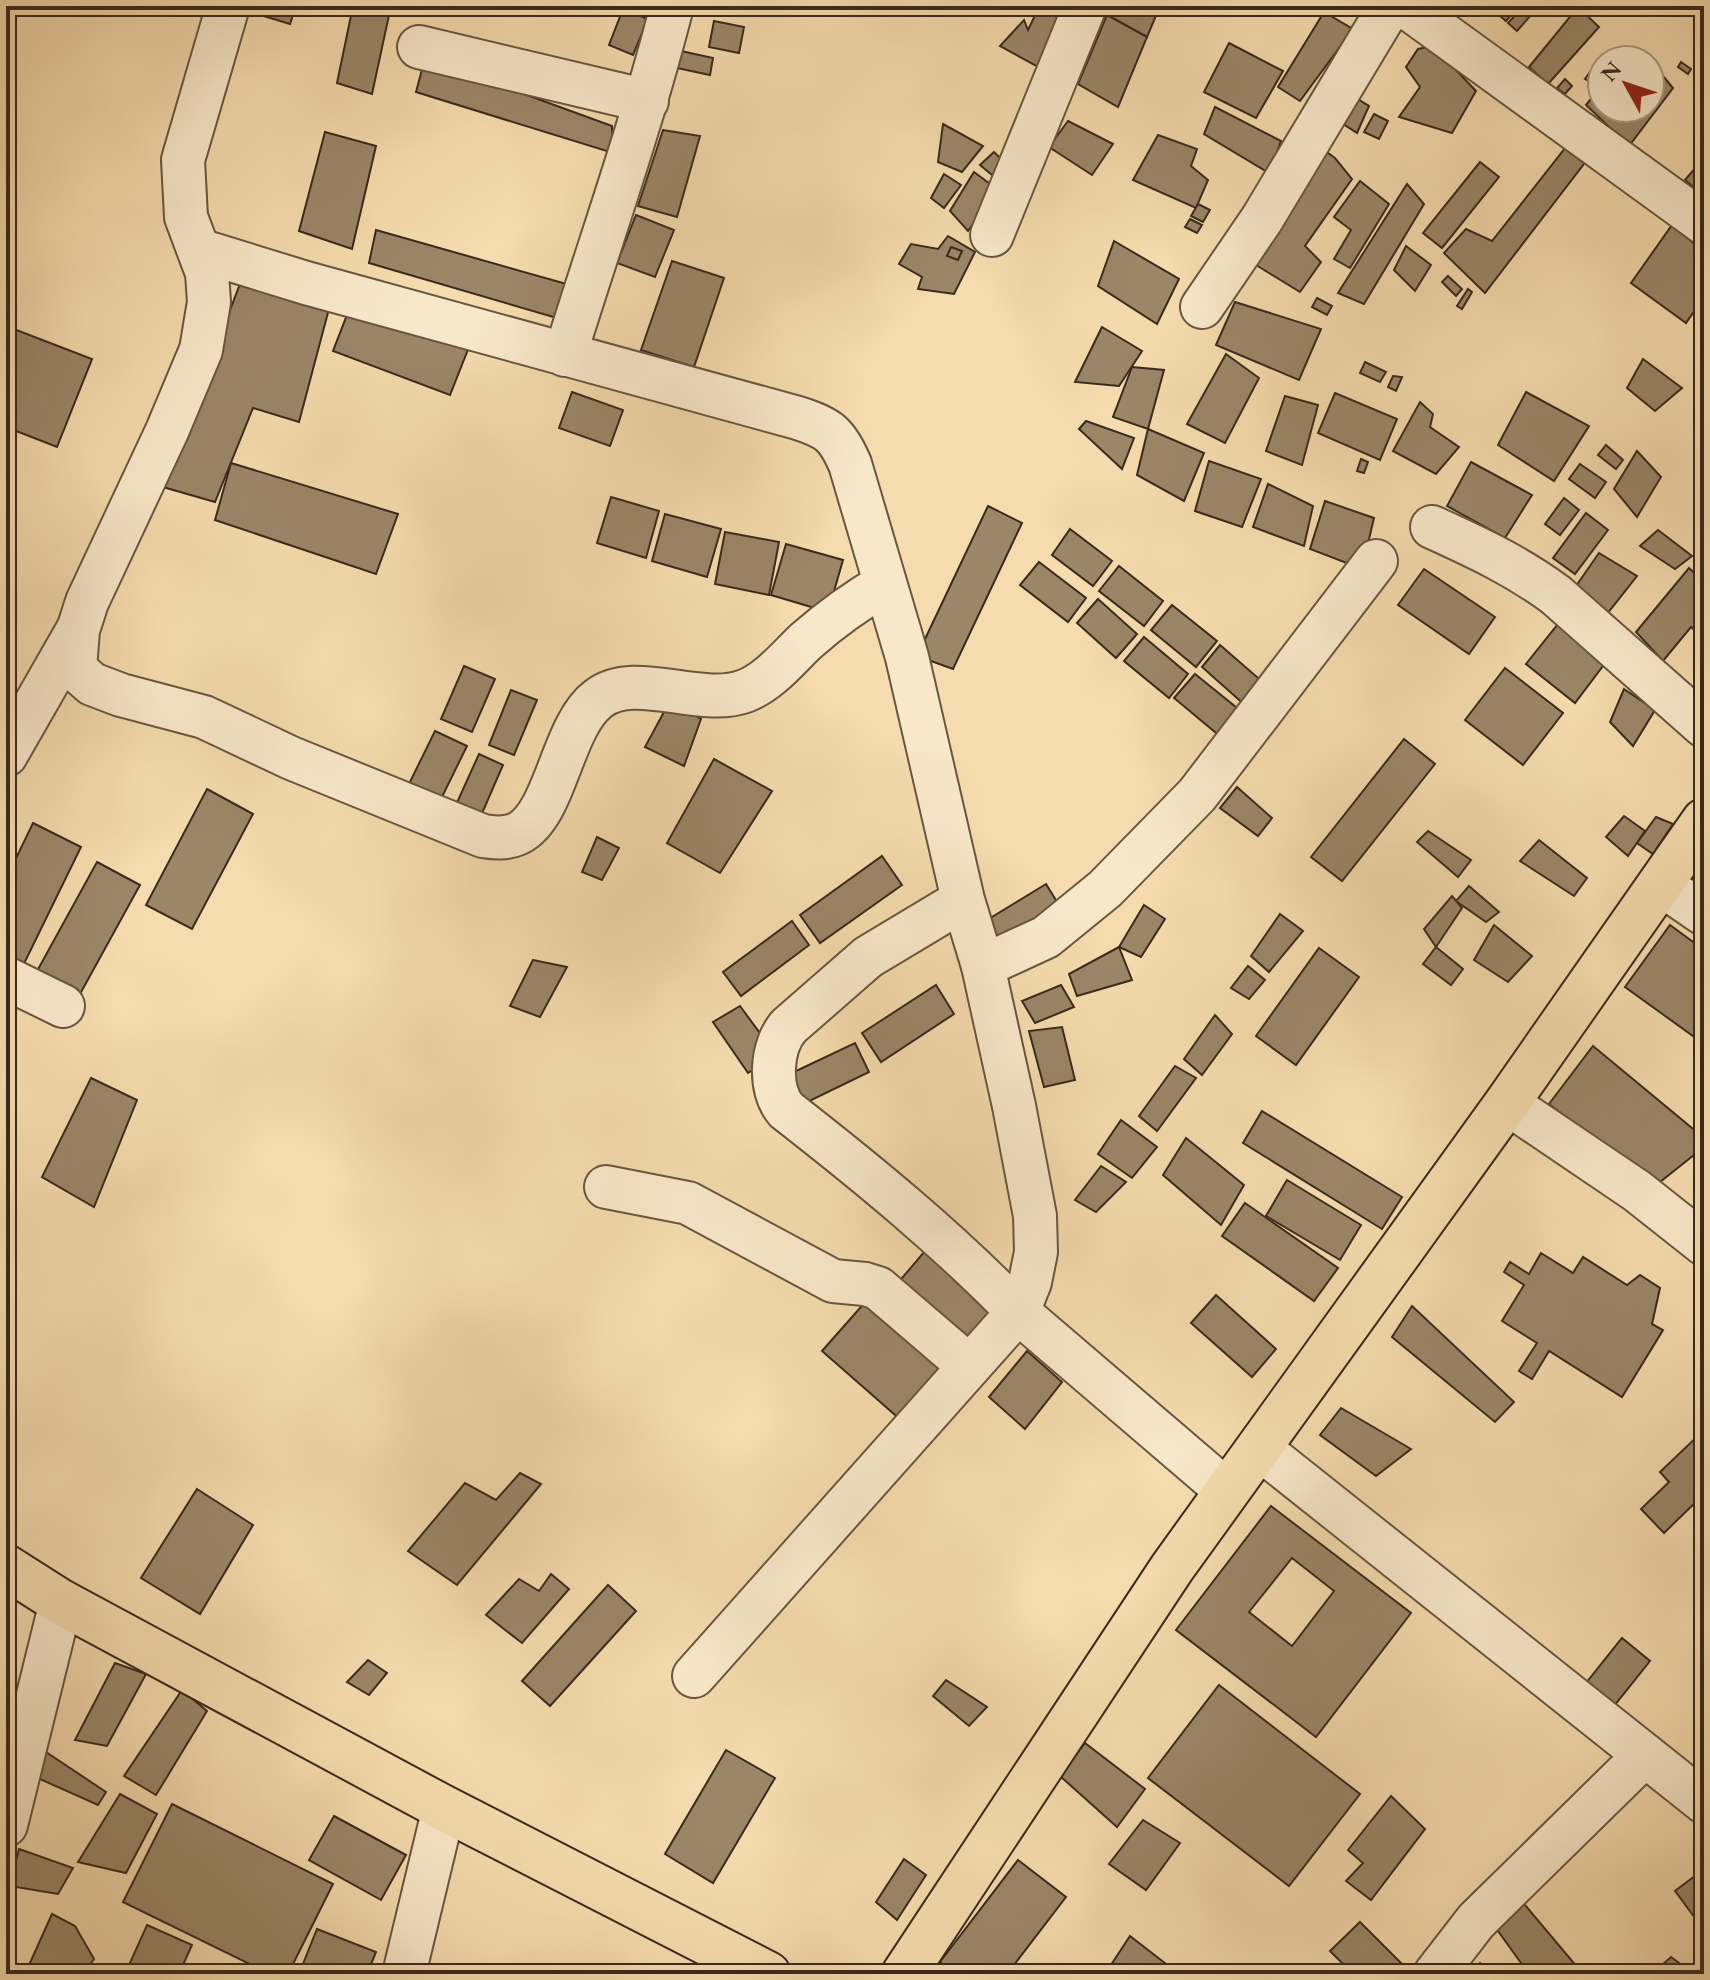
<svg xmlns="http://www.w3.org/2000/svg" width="1710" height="1980" font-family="'EB Garamond',serif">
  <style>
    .building { fill: #9b8668; stroke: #3a291d; stroke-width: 2; fill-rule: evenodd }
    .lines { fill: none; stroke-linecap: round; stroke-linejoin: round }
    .minor-casing { stroke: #695641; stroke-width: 46 }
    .major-casing { stroke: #3a291d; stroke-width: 48 }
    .minor { stroke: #f8e8ca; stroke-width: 42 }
    .major { stroke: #f5dbad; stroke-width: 44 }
  </style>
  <rect width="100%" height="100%" fill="#f5dbad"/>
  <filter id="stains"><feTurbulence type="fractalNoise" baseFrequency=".0025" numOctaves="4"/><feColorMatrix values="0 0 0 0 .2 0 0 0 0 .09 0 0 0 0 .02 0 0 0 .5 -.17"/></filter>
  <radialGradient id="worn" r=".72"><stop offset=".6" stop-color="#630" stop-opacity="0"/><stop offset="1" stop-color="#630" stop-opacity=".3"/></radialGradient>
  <g class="building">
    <polygon points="259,6 296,6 290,24 257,14"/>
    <polygon points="353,6 391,6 372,94 337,83"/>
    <polygon points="1111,6 1160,6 1147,37 1107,15"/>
    <polygon points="1506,6 1519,6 1506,21 1499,15"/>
    <polygon points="1585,6 1610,6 1604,16"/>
    <polygon points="1523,7 1531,15 1517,31 1508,23"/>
    <polygon points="1578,7 1599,27 1548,84 1529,67"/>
    <polygon points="623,9 648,19 633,55 609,45"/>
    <polygon points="1038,9 1065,19 1040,68 1000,46 1024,20 1028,30"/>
    <polygon points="1324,12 1353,29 1300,101 1278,87"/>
    <polygon points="1107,15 1147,37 1118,107 1078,84"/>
    <polygon points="714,21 744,27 739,53 709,47"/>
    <polygon points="1229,43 1283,71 1256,118 1204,92"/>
    <polygon points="1433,46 1476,91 1452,133 1399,117 1420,87 1406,67 1418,49"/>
    <polygon points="681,51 713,58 710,75 677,68"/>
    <polygon points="1704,56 1704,77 1694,71"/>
    <polygon points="425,58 612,126 613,153 416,92"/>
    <polygon points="1650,60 1673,88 1629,146 1586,105 1599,89 1602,91 1602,108 1650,108"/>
    <polygon points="1681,62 1691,69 1688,74 1678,67"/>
    <polygon points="1592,69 1600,74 1594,84 1585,79"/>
    <polygon points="1565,79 1572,86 1565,94 1557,88"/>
    <polygon points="1346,92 1369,106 1357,133 1331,116"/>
    <polygon points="1215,107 1281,141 1269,173 1204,134"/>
    <polygon points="1374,114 1388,121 1379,139 1364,132"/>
    <polygon points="1068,121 1113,144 1092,175 1049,147"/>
    <polygon points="943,124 983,146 962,172 938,162"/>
    <polygon points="663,130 700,136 677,217 638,206"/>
    <polygon points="325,132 376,146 352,249 299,231"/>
    <polygon points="1158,135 1197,149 1191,166 1208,180 1196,208 1133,180"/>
    <polygon points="1573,138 1590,156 1485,293 1444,253 1466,229 1492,241"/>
    <polygon points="1317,145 1335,158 1352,179 1305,246 1321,262 1300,292 1256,265"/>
    <polygon points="994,152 1009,167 998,180 980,165"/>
    <polygon points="1704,158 1704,196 1685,180"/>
    <polygon points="1480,162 1499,177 1442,248 1423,233"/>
    <polygon points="974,172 997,189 968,231 950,211"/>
    <polygon points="944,174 961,185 944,208 931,198"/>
    <polygon points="1360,181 1389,204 1350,268 1334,259 1351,230 1334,217"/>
    <polygon points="1407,184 1424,204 1364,304 1338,293"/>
    <polygon points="1198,204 1210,210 1203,222 1191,216"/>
    <polygon points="636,215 674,230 655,277 617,263"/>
    <polygon points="1190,219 1202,225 1197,233 1185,227"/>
    <polygon points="1672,225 1704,252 1704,297 1686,323 1631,283"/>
    <polygon points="376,230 577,287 567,321 369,263"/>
    <polygon points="948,236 975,252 954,294 918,289 922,277 899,264 911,244 938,249"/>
    <polygon points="1114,241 1179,279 1157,324 1098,286"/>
    <polygon points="1406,246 1431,265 1415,291 1394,270"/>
    <polygon points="951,247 962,251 958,260 947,256"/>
    <polygon points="672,261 724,278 694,367 641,350"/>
    <polygon points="243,276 330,305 299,422 253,408 215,502 163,487"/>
    <polygon points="1448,276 1462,289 1456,296 1442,282"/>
    <polygon points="1468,289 1472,292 1462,309 1457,306"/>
    <polygon points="1317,298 1332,306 1327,315 1312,307"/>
    <polygon points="352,302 469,347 450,395 333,351"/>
    <polygon points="1235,302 1321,329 1299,380 1216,345"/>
    <polygon points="6,326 92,359 57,447 6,427"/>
    <polygon points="1102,327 1142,351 1119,386 1075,382"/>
    <polygon points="1226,354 1259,378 1225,443 1187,424"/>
    <polygon points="1643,359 1682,388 1655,411 1627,388"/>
    <polygon points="1365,362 1386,372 1380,382 1360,373"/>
    <polygon points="1132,367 1164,370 1148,429 1113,417"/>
    <polygon points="1393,376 1402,377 1396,391 1388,387"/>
    <polygon points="572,392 623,410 610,446 559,428"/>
    <polygon points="1526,392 1589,426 1554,481 1498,445"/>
    <polygon points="1335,393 1397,419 1380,460 1318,433"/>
    <polygon points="1285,396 1318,405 1302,465 1266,451"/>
    <polygon points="1420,402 1433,414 1430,427 1459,447 1436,474 1393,451"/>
    <polygon points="1086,421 1134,438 1122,469 1079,429"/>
    <polygon points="1148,429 1204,453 1184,501 1137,475"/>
    <polygon points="1606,445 1623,460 1616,469 1598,455"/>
    <polygon points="1637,451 1661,477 1637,517 1614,489"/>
    <polygon points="1361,459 1368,462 1364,473 1357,471"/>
    <polygon points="1209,461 1261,479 1242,527 1195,511"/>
    <polygon points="1471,462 1532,495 1505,538 1447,506"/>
    <polygon points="231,463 398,514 376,574 215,520"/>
    <polygon points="1580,464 1606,482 1595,498 1569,479"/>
    <polygon points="1268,484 1313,506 1304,546 1253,527"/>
    <polygon points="611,497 659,511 646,558 597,543"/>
    <polygon points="1564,498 1579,510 1560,535 1545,524"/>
    <polygon points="1325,501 1374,518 1362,569 1310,549"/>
    <polygon points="988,506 1022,523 953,669 917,656"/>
    <polygon points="1586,513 1608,530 1575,574 1553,558"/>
    <polygon points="665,514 721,529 707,577 652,561"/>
    <polygon points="1070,529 1112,561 1093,586 1052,555"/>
    <polygon points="1658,530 1692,556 1675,569 1640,546"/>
    <polygon points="725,532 779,542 769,595 715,584"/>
    <polygon points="786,544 843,560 828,612 771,595"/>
    <polygon points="1599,553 1637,576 1607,614 1576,586"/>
    <polygon points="1039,562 1086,598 1068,622 1020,585"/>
    <polygon points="1119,566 1163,601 1144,626 1099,591"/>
    <polygon points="1689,568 1704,582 1704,638 1691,627 1663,661 1636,632"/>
    <polygon points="1424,569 1495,617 1469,654 1398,605"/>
    <polygon points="1098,599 1137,634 1116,658 1077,623"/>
    <polygon points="1172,605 1217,641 1196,667 1151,630"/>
    <polygon points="1558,624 1606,662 1575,703 1526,664"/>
    <polygon points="1144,637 1188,674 1169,698 1124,661"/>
    <polygon points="1220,645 1265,684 1246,706 1202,667"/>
    <polygon points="464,666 495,679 472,732 441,719"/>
    <polygon points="1505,668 1563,713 1523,765 1465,720"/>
    <polygon points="1195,674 1242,712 1221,737 1174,698"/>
    <polygon points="1624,689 1655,710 1633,746 1610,722"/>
    <polygon points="511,690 537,700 514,755 489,745"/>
    <polygon points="670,701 701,719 684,766 645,747"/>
    <polygon points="435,731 467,746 440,801 408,786"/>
    <polygon points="1404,739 1435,764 1342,881 1311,857"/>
    <polygon points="479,754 503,765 480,818 455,807"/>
    <polygon points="714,759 772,791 720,873 667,843"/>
    <polygon points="1237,787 1272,818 1258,836 1220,808"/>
    <polygon points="207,789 253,814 192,929 146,905"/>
    <polygon points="1624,816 1645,831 1628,856 1606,837"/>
    <polygon points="1656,817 1673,824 1653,854 1637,843"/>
    <polygon points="33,823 81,847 18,976 6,970 6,879"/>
    <polygon points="1428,831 1471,860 1458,877 1417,842"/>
    <polygon points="597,837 619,848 602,880 582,872"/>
    <polygon points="1539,840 1587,878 1574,896 1520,861"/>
    <polygon points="882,856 902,885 820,943 800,915"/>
    <polygon points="97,862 140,885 74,1005 31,982"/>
    <polygon points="1046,884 1062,910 1003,946 987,920"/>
    <polygon points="1469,886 1499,912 1486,922 1456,901"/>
    <polygon points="1452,896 1462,908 1436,947 1424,929"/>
    <polygon points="1144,905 1165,919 1141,957 1119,947"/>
    <polygon points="1280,914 1303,931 1269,972 1251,956"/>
    <polygon points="792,921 809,945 741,996 723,972"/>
    <polygon points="1494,925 1532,956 1508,982 1474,960"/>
    <polygon points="1670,925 1704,950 1704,1044 1625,987"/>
    <polygon points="1119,947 1132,980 1077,996 1069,974"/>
    <polygon points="1436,947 1463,969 1451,985 1423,964"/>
    <polygon points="1319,948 1359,977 1296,1065 1256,1036"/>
    <polygon points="533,960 567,967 540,1017 510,1006"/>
    <polygon points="1248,966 1265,980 1249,999 1231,988"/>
    <polygon points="936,985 954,1014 881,1062 862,1033"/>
    <polygon points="1061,985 1074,1007 1035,1023 1022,1001"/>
    <polygon points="740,1006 776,1055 748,1073 713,1022"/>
    <polygon points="1215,1015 1232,1034 1202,1075 1184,1059"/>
    <polygon points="1062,1027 1075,1080 1044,1087 1029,1031"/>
    <polygon points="855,1043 869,1072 791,1110 777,1080"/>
    <polygon points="1593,1046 1704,1138 1704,1147 1655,1186 1549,1104"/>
    <polygon points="1175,1066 1196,1078 1157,1131 1139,1116"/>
    <polygon points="91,1078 137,1100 94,1207 42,1177"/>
    <polygon points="1262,1111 1402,1197 1382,1229 1243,1143"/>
    <polygon points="1121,1120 1157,1147 1132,1178 1098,1154"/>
    <polygon points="1186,1138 1244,1185 1221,1225 1163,1175"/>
    <polygon points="1101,1166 1126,1182 1096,1212 1075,1200"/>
    <polygon points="1287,1180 1361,1225 1340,1260 1266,1216"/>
    <polygon points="1245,1203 1338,1268 1314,1301 1222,1236"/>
    <polygon points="931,1244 1005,1308 965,1355 891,1291"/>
    <polygon points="1541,1253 1573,1273 1583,1257 1627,1285 1640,1275 1660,1288 1652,1324 1663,1330 1622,1397 1549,1351 1532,1379 1519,1371 1537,1343 1502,1321 1524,1285 1504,1272 1510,1262 1529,1274"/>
    <polygon points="1216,1295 1276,1349 1252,1377 1191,1323"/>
    <polygon points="868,1299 948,1369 902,1421 822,1351"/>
    <polygon points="1412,1306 1514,1402 1495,1422 1392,1337"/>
    <polygon points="1027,1351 1062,1382 1025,1429 989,1397"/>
    <polygon points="1341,1408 1411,1449 1376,1476 1320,1435"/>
    <polygon points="1704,1430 1704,1494 1664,1533 1641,1509 1669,1482 1660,1472"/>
    <polygon points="520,1473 541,1484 457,1585 408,1551 465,1483 496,1500"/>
    <polygon points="197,1489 253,1525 200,1614 141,1578"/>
    <path d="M1271,1506L1411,1613L1316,1737L1176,1630ZM1292,1558L1334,1591L1292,1646L1249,1612Z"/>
    <polygon points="551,1574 569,1589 522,1643 486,1615 519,1579 539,1591"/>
    <polygon points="608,1585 636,1611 550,1706 522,1681"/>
    <polygon points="1622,1638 1650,1661 1610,1711 1582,1688"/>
    <polygon points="368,1660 387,1673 369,1695 347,1682"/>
    <polygon points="115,1663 146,1674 107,1746 75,1740"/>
    <polygon points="946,1680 987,1707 969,1726 933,1696"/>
    <polygon points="1219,1685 1360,1794 1289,1886 1148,1778"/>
    <polygon points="182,1690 207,1711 156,1795 124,1776"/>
    <polygon points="1085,1743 1145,1789 1117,1827 1060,1776"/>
    <polygon points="37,1746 106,1792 98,1805 31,1775"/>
    <polygon points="726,1750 775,1778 713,1883 665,1854"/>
    <polygon points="120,1794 157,1814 126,1873 78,1862"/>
    <polygon points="1391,1796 1425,1829 1371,1900 1346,1881 1363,1863 1348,1850"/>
    <polygon points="172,1804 333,1884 288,1974 270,1974 123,1902"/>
    <polygon points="334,1816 406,1855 381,1900 309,1860"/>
    <polygon points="1143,1820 1180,1843 1146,1890 1109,1864"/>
    <polygon points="19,1849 73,1868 58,1894 10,1886"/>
    <polygon points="904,1859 926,1875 897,1920 876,1902"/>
    <polygon points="1018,1860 1066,1897 1007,1974 955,1974 940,1962"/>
    <polygon points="1704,1869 1704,1930 1675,1891"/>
    <polygon points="1515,1893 1583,1974 1529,1974 1485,1913"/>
    <polygon points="52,1914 75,1926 94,1959 83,1974 25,1974"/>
    <polygon points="1360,1922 1412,1974 1353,1974 1330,1951"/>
    <polygon points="147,1925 192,1945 179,1974 125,1974"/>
    <polygon points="317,1929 376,1952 367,1974 299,1974"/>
    <polygon points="1130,1936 1179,1974 1105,1974"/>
    <polygon points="1671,1957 1694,1974 1652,1974"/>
    <polygon points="1480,1963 1491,1974 1470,1974"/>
  </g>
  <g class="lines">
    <defs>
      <g id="minor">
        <path d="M228,6L183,160L186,217L207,273L209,302L201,350L167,431L87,602L78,630L75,669L92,684L121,695L204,717L291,758L483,836C495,838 507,839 519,833C556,814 562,726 598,699C634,670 700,708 745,691C769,682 788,658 806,641C831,619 856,601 885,584"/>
        <polyline points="1405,6 1704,223"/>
        <polyline points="419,47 647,101"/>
        <polyline points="992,235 1085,6"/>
        <path d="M199,250L306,283L798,418C829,428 837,434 850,464L907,657L963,900L983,966L1014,1106L1035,1216L1036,1252L1030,1282L1018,1312C946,1238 868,1174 786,1110C768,1089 771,1046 789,1026L868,957L963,900"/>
        <polyline points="1202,307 1262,219 1390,6"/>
        <path d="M565,355C601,239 642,124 672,6"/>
        <path d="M1432,527C1476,547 1517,566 1556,595L1704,726"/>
        <polyline points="6,755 77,631"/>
        <polyline points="1660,884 1704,914"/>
        <polyline points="983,966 1046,937 1105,889 1197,795 1376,561"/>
        <polyline points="6,978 63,1006"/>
        <polyline points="1507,1103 1637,1191 1704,1244"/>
        <polyline points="606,1187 688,1203 833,1281 865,1284 878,1288 969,1366"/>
        <polyline points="1259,1448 1704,1802"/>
        <polyline points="694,1676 1018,1312 1227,1491"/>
        <polyline points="6,1825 61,1602"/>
        <polyline points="404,1974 444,1808"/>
        <polyline points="1435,1974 1476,1921 1645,1755"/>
      </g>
      <g id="major">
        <polyline points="6,1567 61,1602 444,1808 768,1974"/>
        <polyline points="904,1974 1172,1568 1507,1103 1704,821"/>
      </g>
    </defs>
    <use href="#minor" class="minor-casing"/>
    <use href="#major" class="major-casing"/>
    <use href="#minor" class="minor"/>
    <use href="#major" class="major"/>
  </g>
  <rect width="1710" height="1980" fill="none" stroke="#f5dbad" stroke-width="32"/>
  <rect x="8" y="8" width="1694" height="1964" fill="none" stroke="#3a291d" stroke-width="4"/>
  <rect x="16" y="16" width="1678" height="1948" fill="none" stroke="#3a291d" stroke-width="2"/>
  <g transform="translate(1626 84) rotate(310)"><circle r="38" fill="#f8e8ca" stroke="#ac9c85" stroke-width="2"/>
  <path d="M0-6L14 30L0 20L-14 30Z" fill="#8f2418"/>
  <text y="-12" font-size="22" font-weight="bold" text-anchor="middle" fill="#3a291d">N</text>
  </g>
  <rect width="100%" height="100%" filter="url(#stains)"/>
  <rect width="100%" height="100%" fill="url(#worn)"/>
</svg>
